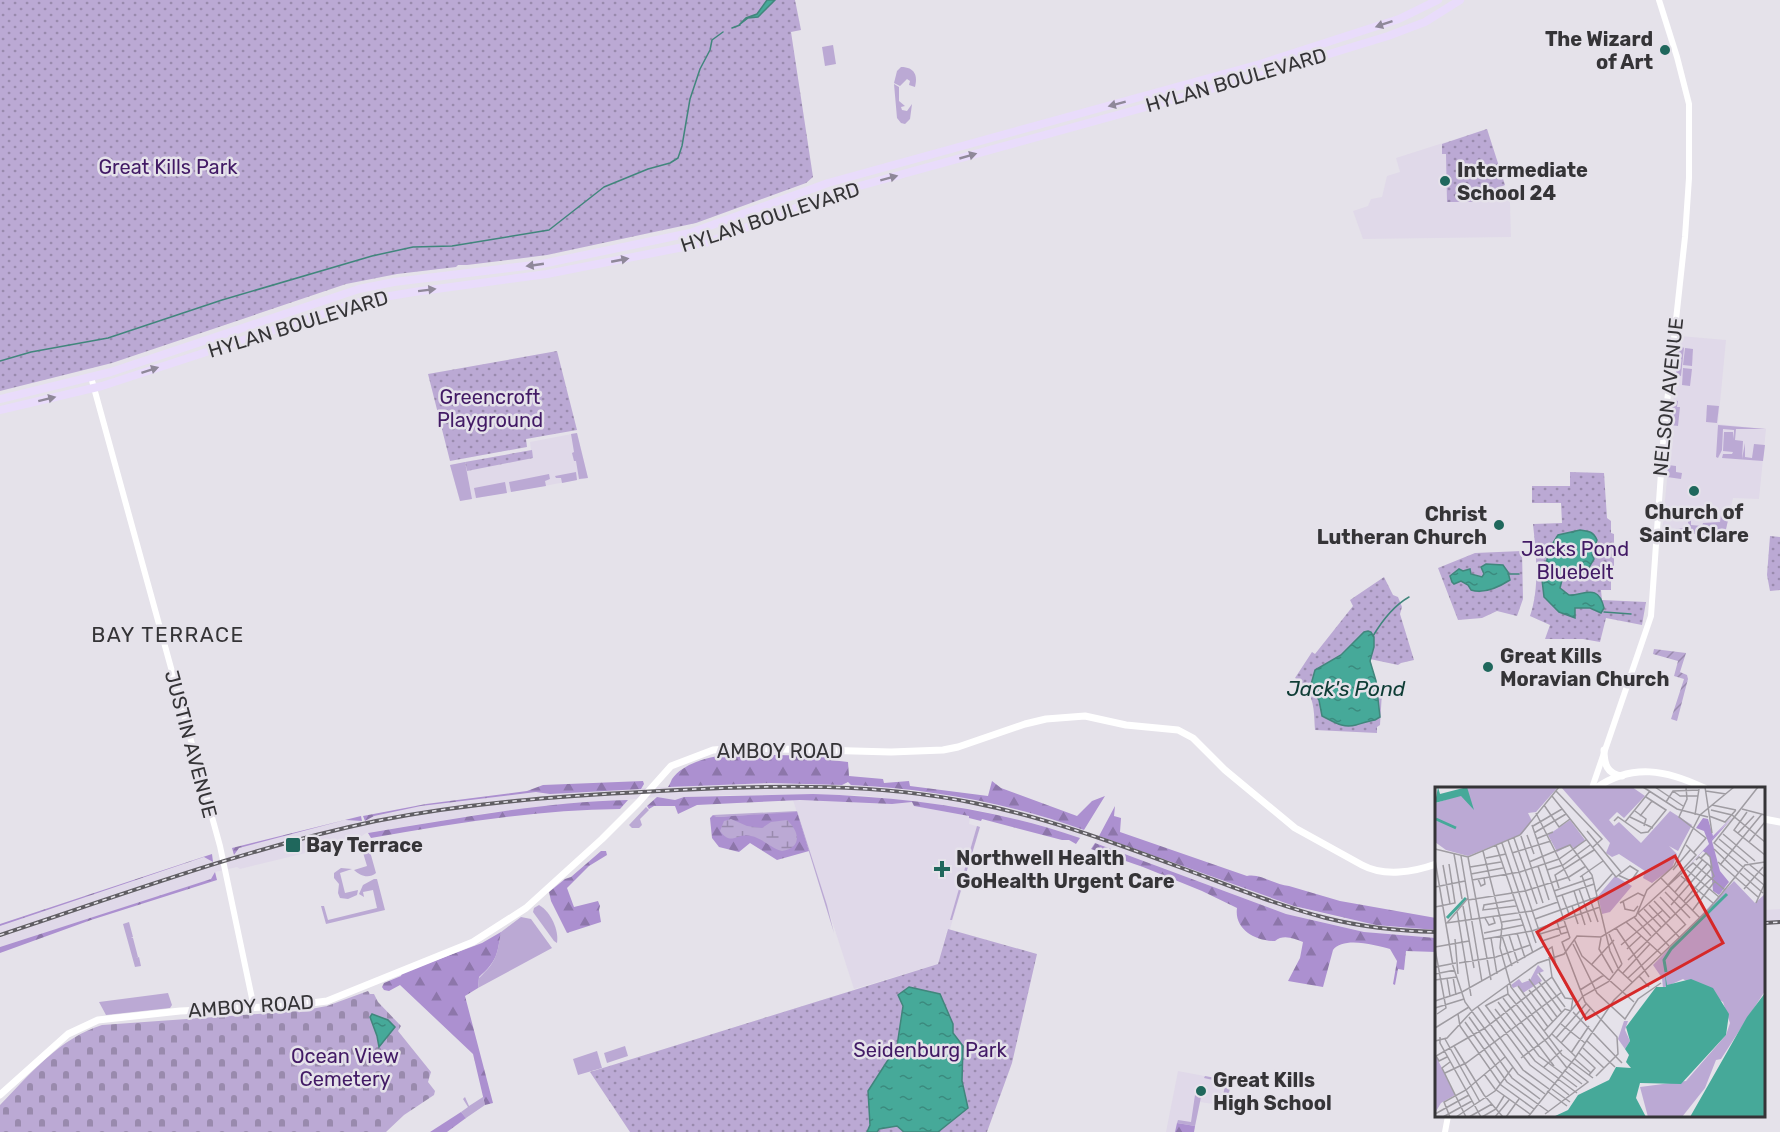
<svg xmlns="http://www.w3.org/2000/svg" width="1780" height="1132" font-family="Rubik,sans-serif">
  <style>
    .built { fill: #e0d9e9 }
    .grass { fill: #bba9d4 }
    .forest { fill: url(#forest-firs) }
    .wetland { fill: url(#wetland-marsh) }
    .cemetery { fill: url(#cemetery-stones) }
    .park { fill: url(#park-dots) }
    .garden { fill: url(#garden-furrows) }
    .water { fill: url(#water-ripples); stroke: #41867c; stroke-width: 1.5 }
    .lines { fill: none; stroke-linecap: round; stroke-linejoin: round }
    .stream { stroke: #41867c; stroke-width: 1.5 }
    .tertiary { stroke: #fff; stroke-width: 6 }
    .secondary { stroke: #fff; stroke-width: 7 }
    .primary { stroke: #e9dcfb; stroke-width: 8 }
    .rail-casing { stroke: #605e63; stroke-width: 4 }
    .rail { stroke: #e5e2ea; stroke-width: 1.5; stroke-dasharray: 4.5; stroke-linecap: butt }
    .oneway { fill: #8f8899 }
    .poi-dot { fill: #1f675c; stroke: #e5e2ea; stroke-width: 2 }
    .labels { text-anchor: middle; stroke-width: 5; stroke-linejoin: round; paint-order: stroke }
    .poi-label { font-size: 20px; font-weight: bold; fill: #353437; stroke: #e5e2ea; text-anchor: start }
    .street-label { font-size: 20px; fill: #353437; stroke: #e5e2ea }
    .park-label { font-size: 20px; fill: #421a65; stroke: #e5e2ea }
    .neighbourhood-label { font-size: 21px; letter-spacing: 1.5px; fill: #353437; stroke: #e5e2ea }
    .water-label { font-size: 21px; font-style: italic; fill: #0e3c35; stroke: #e5e2ea }
    .inset-river { fill: none; stroke: #46a999; stroke-width: 3 }
    .inset-road { fill: none; stroke: #9f9ca2; stroke-width: 1.5 }
    .view { fill: #d62828; fill-opacity: 0.15; stroke: #d62828; stroke-width: 3 }
    .inset-edge { fill: none; stroke: #353437; stroke-width: 3 }
  </style>
  <defs>
    <pattern id="forest-firs" width="22" height="20" patternUnits="userSpaceOnUse" patternTransform="scale(1.5)"><rect width="22" height="20" fill="#ac90d0"/><path d="M5 1l3.5 6h-7zM16 11l3.5 6h-7z" fill="#8d76aa"/></pattern>
    <pattern id="wetland-marsh" width="20" height="14" patternUnits="userSpaceOnUse" patternTransform="scale(1.5)"><rect width="20" height="14" fill="#bba9d4"/><path d="M1 5h8M5 5V1M11 12h8M15 12V8" fill="none" stroke="#998aad"/></pattern>
    <pattern id="cemetery-stones" width="16" height="16" patternUnits="userSpaceOnUse" patternTransform="scale(1.5)"><rect width="16" height="16" fill="#bba9d4"/><path d="M2 7V4a2 2 0 0 1 4 0v3zM10 15v-3a2 2 0 0 1 4 0v3z" fill="#998aad"/></pattern>
    <pattern id="park-dots" width="8" height="8" patternUnits="userSpaceOnUse" patternTransform="scale(1.5)"><rect width="8" height="8" fill="#bba9d4"/><path d="M2 2h.1M6 6h.1" fill="none" stroke="#998aad" stroke-width="1.8" stroke-linecap="round"/></pattern>
    <pattern id="garden-furrows" width="10" height="10" patternUnits="userSpaceOnUse" patternTransform="scale(1.5)"><rect width="10" height="10" fill="#bba9d4"/><path d="M-1 1l2-2M0 10L10 0M9 11l2-2" fill="none" stroke="#998aad"/></pattern>
    <pattern id="water-ripples" width="26" height="14" patternUnits="userSpaceOnUse" patternTransform="scale(1.5)"><rect width="26" height="14" fill="#46a999"/><path d="M2 4q2-2 4 0t4 0M15 11q2-2 4 0t4 0" fill="none" stroke="#3b8a7e"/></pattern>
  </defs>
  <rect width="100%" height="100%" fill="#e5e2ea"/>
  <g class="built">
    <polygon points="1487,129 1510,203 1511,237 1363,239 1353,211 1368,206 1371,199 1382,197 1387,176 1400,172 1396,158"/>
    <polygon points="1680,336 1726,340 1718,424 1766,429 1759,499 1733,498 1724,538 1713,535 1662,532 1669,458 1667,457"/>
    <polygon points="577,433 588,478 460,501 450,465 531,450 530,442"/>
    <polygon points="793,782 871,786 964,798 1039,815 1084,830 1080,838 1036,824 973,809 861,795 726,795 684,797 675,800 657,797 493,812 366,833 355,841 240,869 237,867 215,872 212,879 0,947 0,926 205,857 213,862 234,855 238,848 345,820 364,821 374,816 421,806 537,792"/>
    <polygon points="793,800 892,804 912,802 914,806 970,816 969,824 980,827 950,929 947,930 938,964 854,989"/>
    <polygon points="1099,836 1294,906 1336,917 1396,927 1436,930 1436,938 1364,932 1286,914 1095,843"/>
    <polygon points="1780,909 1780,924 1764,925 1764,910"/>
    <polygon points="1178,1071 1231,1081 1227,1106 1200,1102 1194,1132 1166,1132"/>
  </g>
  <g class="grass">
    <polygon points="833,45 836,64 825,66 822,47"/>
    <path d="M901,67C915,67 918,76 915,87L909,85L910,81L907,79L900,86L894,83L897,71Z"/>
    <polygon points="894,84 899,87 899,101 905,106 901,107 902,110 907,111 912,104 910,119 905,124 901,123 897,118"/>
    <polygon points="1679,344 1684,348 1681,376 1676,375"/>
    <polygon points="1685,348 1693,349 1692,366 1683,365"/>
    <polygon points="1683,368 1692,369 1690,386 1682,385"/>
    <polygon points="1673,400 1678,401 1677,407 1680,407 1678,426 1670,425"/>
    <polygon points="1707,405 1719,406 1717,423 1706,422"/>
    <polygon points="1718,425 1766,429 1736,429 1735,440 1743,441 1742,459 1745,443 1745,457 1752,458 1754,444 1765,445 1763,461 1722,458 1723,454 1732,454 1733,452 1723,451 1724,432 1733,432 1734,439 1734,430 1723,429 1722,450 1718,458 1716,457"/>
    <polygon points="577,433 588,478 579,479 576,461 574,461 572,453 574,452 571,434"/>
    <polygon points="465,462 472,499 460,501 450,465"/>
    <polygon points="1668,465 1676,466 1676,472 1682,473 1681,479 1667,477"/>
    <polygon points="576,472 577,480 562,483 561,478 556,478 555,476"/>
    <polygon points="549,474 550,479 545,481 546,486 511,492 509,482"/>
    <polygon points="505,482 507,493 476,498 474,488"/>
    <polygon points="1721,515 1729,516 1724,538 1713,535 1662,532 1662,530 1688,528 1690,525 1688,523 1689,516 1691,519 1691,525 1702,526 1703,523 1720,522"/>
    <polygon points="646,807 649,810 640,819 642,825 639,828 632,828 629,825"/>
    <polygon points="797,811 827,905 834,933 797,813 715,817 713,815"/>
    <polygon points="977,826 980,827 952,920 950,920"/>
    <path d="M361,846L369,848L376,873C369,879 360,876 354,870L367,866Z"/>
    <polygon points="341,868 352,869 340,873 345,893 358,890 357,895 348,899 340,898 338,893 339,884 334,878 334,873"/>
    <polygon points="374,879 377,879 385,910 326,924 321,906 324,906 328,920 377,908 373,890 363,892 364,897 359,894 363,885"/>
    <path d="M539,905C551,912 559,930 557,943L554,941L533,912L534,908Z"/>
    <path d="M521,917L531,919L552,948L478,988L479,978C497,961 497,955 501,932Z"/>
    <polygon points="129,922 133,937 131,938 133,938 138,957 136,958 139,957 141,966 135,967 123,924"/>
    <polygon points="168,993 172,1005 170,1008 106,1015 99,1002"/>
    <polygon points="625,1046 628,1056 607,1063 604,1053"/>
    <polygon points="597,1051 602,1068 578,1075 573,1059"/>
    <polygon points="1205,1076 1231,1081 1227,1106 1221,1105 1226,1081 1213,1082 1213,1080 1204,1078"/>
    <polygon points="1195,1095 1201,1097 1195,1126 1177,1123 1178,1120 1191,1122"/>
    <polygon points="465,1097 469,1106 483,1097 485,1105 466,1118 461,1112 468,1107 463,1099"/>
  </g>
  <g class="forest">
    <path d="M729,754L825,756L831,760L848,762L849,776L883,779L884,783L909,781L910,786L988,796L992,781L1001,788L1077,816L1092,801L1105,796L1084,830C1010,803 930,789 851,785L848,782L842,785L771,783L668,787C670,784 671,781 672,779C684,762 711,757 729,754Z"/>
    <polygon points="643,781 644,784 641,789 550,794 536,792 421,806 374,816 365,821 363,816 426,804 527,791 543,785"/>
    <path d="M813,794C905,797 993,808 1080,838L1076,844L1069,840H1062L982,819L981,821L969,818V816L914,806L912,802L892,804L800,800L737,803L697,805L678,814L675,806H654L649,809L647,806L657,797L675,800L684,797Z"/>
    <path d="M628,800L620,809C536,810 453,823 371,838L368,833C455,819 541,802 628,800Z"/>
    <path d="M1115,806L1114,816L1121,818L1120,832L1247,876C1260,873 1275,885 1289,886L1340,901L1436,918V930L1376,925L1294,906L1099,836Z"/>
    <polygon points="797,812 809,851 777,860 750,843 739,852 719,847 712,838 710,818 713,815 716,817"/>
    <polygon points="361,816 362,821 345,820 239,848 234,855 232,848"/>
    <path d="M1095,843L1286,914L1364,932L1436,938V952L1406,951L1404,970L1398,969L1395,985L1393,984L1397,961L1390,949C1376,945 1343,936 1333,950L1323,987L1288,981L1300,958L1303,942C1293,938 1283,934 1275,941C1255,941 1234,929 1237,908L1202,891L1143,867L1091,849Z"/>
    <polygon points="601,851 606,851 607,855 589,866 567,888 574,907 598,901 600,906 599,910 601,922 567,933 551,901 549,892 565,879 571,877"/>
    <polygon points="212,854 213,862 204,857 0,926 0,924"/>
    <polygon points="215,872 217,880 91,920 0,953 0,947 211,879"/>
    <path d="M501,932C497,955 497,961 479,977L478,988L465,996L493,1103L485,1105L473,1054L400,985L389,991L384,990L382,987L384,983L401,976L402,973L482,943Z"/>
    <polygon points="461,1112 466,1118 447,1132 430,1132"/>
    <polygon points="1177,1123 1195,1126 1194,1132 1175,1132"/>
  </g>
  <path class="wetland" d="M731,819L747,826L762,828L771,822L787,820C800,832 802,848 782,851C771,848 762,838 751,836C737,832 732,847 720,831L724,821Z"/>
  <path class="cemetery" d="M368,991L370,994H374L378,1002L401,1026L398,1031L431,1072L428,1082L435,1091L434,1095L404,1115L386,1132H0V1105C30,1074 60,1038 102,1025L300,1011L327,1006Z"/>
  <g class="park">
    <polygon points="0,0 795,0 801,30 791,32 813,177 806,183 696,223 547,255 467,265 458,265 456,267 397,274 346,284 112,363 0,391"/>
    <polygon points="1487,129 1505,185 1489,192 1483,192 1474,202 1447,202 1446,154 1442,154 1442,144"/>
    <polygon points="557,351 577,430 526,439 527,447 450,461 428,374"/>
    <polygon points="532,450 533,458 467,471 465,462"/>
    <path d="M1570,472L1604,473L1607,518L1611,521V533L1614,534V567L1611,572V590H1601L1602,600L1646,602L1642,625L1606,618L1600,642L1583,639H1545L1550,625L1530,616C1540,587 1536,553 1533,524L1562,523L1561,503H1532V486H1570Z"/>
    <polygon points="1770,536 1780,537 1780,590 1770,591 1767,575"/>
    <polygon points="1522,551 1523,599 1517,616 1497,611 1482,618 1458,620 1438,568 1475,553"/>
    <path d="M1384,577L1393,595L1398,597L1402,607L1400,614L1414,660L1401,663L1398,665L1370,659L1378,692H1382L1380,725L1377,727V733L1315,730C1314,717 1315,700 1306,689C1303,685 1299,682 1295,678L1312,652L1315,654L1353,606L1350,600Z"/>
    <polygon points="948,929 1037,954 1012,1063 987,1132 630,1132 590,1072 938,964"/>
  </g>
  <polygon class="garden" points="1654,649 1686,653 1680,672 1687,675 1688,679 1677,721 1671,719 1684,679 1674,676 1678,661 1653,654"/>
  <g class="water">
    <polygon points="767,0 775,0 758,17 748,18 739,25 746,18 757,14"/>
    <path d="M1580,530C1588,531 1593,531 1597,540L1592,555L1594,559L1587,571L1577,575L1563,576L1560,588L1569,595C1583,596 1598,582 1604,608L1601,613L1590,608H1575V618L1559,612L1544,597L1541,571L1546,563L1551,546L1558,535Z"/>
    <path d="M1486,564L1503,565L1508,572L1510,580C1499,587 1483,594 1471,590L1468,585L1461,581L1454,584L1452,582L1450,576L1459,569L1463,571L1470,569L1471,574L1482,577L1484,574L1481,567Z"/>
    <path d="M1368,631L1371,632L1374,637V647L1370,661L1376,681L1380,717L1375,720C1369,721 1363,723 1356,725C1342,729 1333,721 1322,716L1319,700L1310,688L1315,670L1341,655L1364,632Z"/>
    <polygon points="909,987 940,994 953,1024 953,1033 963,1046 962,1081 968,1108 938,1132 904,1132 897,1126 879,1129 877,1132 867,1132 870,1125 868,1091 897,1046 903,1006 898,995"/>
    <polygon points="372,1014 388,1020 395,1027 379,1047 377,1036 370,1017"/>
  </g>
  <g class="lines">
    <g class="stream">
      <polyline points="732,28 740,25"/>
      <polyline points="0,361 31,352 108,338 222,300 372,256 413,247 452,246 549,230 604,187 648,169 670,163 678,158 682,146 690,99 700,69 710,50 712,40 723,32"/>
      <polyline points="1508,574 1519,574"/>
      <polyline points="1604,612 1631,614"/>
      <path d="M1373,636C1382,621 1393,606 1409,597"/>
    </g>
    <g class="tertiary">
      <polyline points="91,377 220,846 254,1008"/>
      <polyline points="1592,788 1651,616 1664,430 1685,237 1689,178 1689,104 1677,57 1659,0"/>
      <polyline points="1445,1132 1448,1116"/>
    </g>
    <g class="secondary">
      <path d="M1604,750C1604,764 1607,774 1622,776"/>
      <path d="M1596,788C1632,763 1667,770 1704,788"/>
      <polyline points="1764,819 1780,822"/>
      <path d="M0,1095L68,1034L98,1020L180,1011L288,1006L327,1001L473,942L526,908L602,839L638,803L671,766L713,750L740,748L891,752L943,750L958,747L1025,724L1046,719L1085,716L1126,725L1178,730L1193,738L1225,770L1295,828L1362,865C1384,877 1414,872 1436,864"/>
    </g>
    <g class="primary">
      <polyline points="0,399 111,372 359,289 394,282 542,264 690,233 828,183 1260,64 1399,19 1438,0"/>
      <polyline points="0,410 102,386 366,300 414,292 547,274 709,242 834,193 1251,78 1388,36 1425,22 1460,0"/>
    </g>
    <defs>
      <g id="rail">
        <polyline points="1764,923 1780,922"/>
        <path d="M0,935C124,894 248,848 376,821C476,801 577,795 678,790C777,785 877,783 974,803C1044,817 1112,842 1179,867C1228,885 1276,905 1326,918C1362,927 1399,931 1436,932"/>
      </g>
    </defs>
    <use href="#rail" class="rail-casing"/>
    <use href="#rail" class="rail"/>
  </g>
  <defs><path id="oneway-solid" d="M-6-.8H1V-3.2L6.5 0L1 3.2V.8H-6Z" transform="scale(1.5)"/></defs>
  <g class="oneway">
    <use href="#oneway-solid" transform="translate(1384 24) rotate(161)"/>
    <use href="#oneway-solid" transform="translate(1117 104) rotate(165)"/>
    <use href="#oneway-solid" transform="translate(968 156) rotate(-16)"/>
    <use href="#oneway-solid" transform="translate(889 178) rotate(-15)"/>
    <use href="#oneway-solid" transform="translate(620 260) rotate(-11)"/>
    <use href="#oneway-solid" transform="translate(535 265) rotate(172)"/>
    <use href="#oneway-solid" transform="translate(427 290) rotate(-7)"/>
    <use href="#oneway-solid" transform="translate(150 370) rotate(-18)"/>
    <use href="#oneway-solid" transform="translate(47 399) rotate(-14)"/>
  </g>
  <g class="poi-dot">
    <circle cx="1665" cy="50" r="6"/>
    <circle cx="1445" cy="181" r="6"/>
    <circle cx="1694" cy="491" r="6"/>
    <circle cx="1499" cy="525" r="6"/>
    <circle cx="1488" cy="667" r="6"/>
    <rect x="285" y="837" width="16" height="16" rx="3"/>
    <path d="M939 860h6v6h6v6h-6v6h-6v-6h-6v-6h6z"/>
    <circle cx="1201" cy="1091" r="6"/>
  </g>
  <g class="labels">
    <g class="poi-label">
      <text x="1653" y="46" text-anchor="end">The Wizard<tspan x="1653" dy="23">of Art</tspan></text>
      <text x="1457" y="177">Intermediate<tspan x="1457" dy="23">School 24</tspan></text>
      <text x="1694" y="519" text-anchor="middle">Church of<tspan x="1694" dy="23">Saint Clare</tspan></text>
      <text x="1487" y="521" text-anchor="end">Christ<tspan x="1487" dy="23">Lutheran Church</tspan></text>
      <text x="1500" y="663">Great Kills<tspan x="1500" dy="23">Moravian Church</tspan></text>
      <text x="306" y="852">Bay Terrace</text>
      <text x="956" y="865">Northwell Health<tspan x="956" dy="23">GoHealth Urgent Care</tspan></text>
      <text x="1213" y="1087">Great Kills<tspan x="1213" dy="23">High School</tspan></text>
    </g>
    <g class="street-label">
      <text transform="translate(1236 80) rotate(-16)" y="7">HYLAN BOULEVARD</text>
      <text transform="translate(770 217) rotate(-18)" y="7">HYLAN BOULEVARD</text>
      <text transform="translate(298 324) rotate(-17)" y="7">HYLAN BOULEVARD</text>
      <text transform="translate(1668 397) rotate(-84)" y="7">NELSON AVENUE</text>
      <text transform="translate(191 744) rotate(75)" y="7">JUSTIN AVENUE</text>
      <text x="780" y="758">AMBOY ROAD</text>
      <text transform="translate(251 1006) rotate(-4)" y="7">AMBOY ROAD</text>
    </g>
    <g class="park-label">
      <text x="168" y="174">Great Kills Park</text>
      <text x="490" y="404">Greencroft<tspan x="490" dy="23">Playground</tspan></text>
      <text x="1575" y="556">Jacks Pond<tspan x="1575" dy="23">Bluebelt</tspan></text>
      <text x="930" y="1057">Seidenburg Park</text>
      <text x="345" y="1063">Ocean View<tspan x="345" dy="23">Cemetery</tspan></text>
    </g>
    <g class="neighbourhood-label">
      <text x="168" y="642">BAY TERRACE</text>
    </g>
    <g class="water-label">
      <text x="1346" y="696">Jack's Pond</text>
    </g>
  </g>
  <g transform="translate(1435 787)">
    <rect width="330" height="330" fill="#e5e2ea"/>
    <path d="M297,30L275,54L298,30L277,54L285,84L294,95L284,108L278,104L275,70L268,64L235,99L274,57L269,44L261,41L268,31L273,32L278,49Z" fill="#ac90d0"/>
    <path d="M126,0H197L210,9L189,31L182,25L174,33L179,39L184,35L206,56L235,24L257,38L243,64L234,59L242,67L237,81L217,96L208,91L210,84L184,67L177,70L171,66L175,56Z" fill="#bba9d4"/>
    <path d="M32,0H123L101,25L93,26L97,34L87,47L33,69L11,63L0,55L1,16L31,6ZM135,33L150,53L140,62L135,58L122,65L113,48ZM180,89L197,99L175,125L167,127L163,109ZM299,94L320,116L330,107V204L286,272L281,273L270,301L247,330H213L205,300L251,294L291,248L295,236L288,215L248,192L228,201L227,191L218,178ZM103,178L109,184L102,187L107,194L88,206L83,199L78,201L76,198L84,192L87,196L95,193ZM189,234H193L190,243L195,254L190,262L183,252ZM0,267L20,308L6,316L0,326Z" fill="#bba9d4"/>
    <path d="M3,0L5,7L32,0L39,23L26,9L0,16ZM230,186L232,198L256,192L278,201L294,227L291,248L246,297L205,296L201,311L211,330H118L133,323L143,308L174,293L181,280L196,281L191,275L194,268L190,262L195,254L191,240L221,200H231ZM330,206V330H255L312,230Z" fill="#46a999"/>
    <path class="inset-river" d="M1,32L21,41M12,131L31,111M231,185L229,173L236,162L292,107"/>
    <path class="inset-road" d="M208,0L242,22L273,30M220,0L248,19M251,0L252,12L244,30L271,51L259,65M270,0L277,46M121,4L167,52L158,60M238,4L245,9H263M271,4L291,7M117,9L181,90L195,79L203,84L196,94L183,88M231,15L238,4L264,3M109,18L124,40L135,32M277,18L301,23M307,22L330,28M276,23L297,28L330,55M200,24L211,32L209,39M312,25L299,43L330,68M101,26L135,94M260,28L264,2M205,29L217,14M274,29L290,35L301,23M195,30L218,41M179,34L183,30L206,46L213,45L231,23L211,10M190,35L215,4M97,38L135,151M98,39L127,22M152,44L186,85M99,46L131,27M303,46L319,29M288,47L320,74M92,48L99,67M86,49L108,116M79,51L102,117M101,52L118,45M284,52L313,76M73,53L110,161M314,55L330,35M67,56L101,156M61,58L98,166M0,62L33,70L85,48L124,0M279,62L304,86M48,64L67,138L65,161L76,200L127,268L158,291M77,66L116,54M19,67L27,112M26,69L47,195M33,70L56,193M51,71L71,67M0,73L18,179L30,215L83,287L110,307M94,75L135,58L157,88L175,164L184,183L197,195M283,75L323,110M8,78L15,117M285,78L327,27M315,78L330,90M103,79L114,113M35,80L66,75M308,80L279,56L323,0M309,81L329,98M112,83L128,78L155,58M238,83L256,62M252,83L284,110M305,86L328,106M36,87L68,81M147,89L163,135M246,89L278,116M145,90L168,74M226,91L265,131M43,92L46,99L50,97L49,91M37,93L85,85L124,72L151,53M233,98L261,68L251,58M0,100L30,94M124,101L120,88L159,63M144,102L156,135M309,102L328,80M119,104L157,91M139,104L150,138M161,105L178,86M230,105L255,131M240,105L268,72M127,108L134,127M121,110L159,97M225,110L250,137M33,113L90,104L134,90L151,79M79,113L49,118L48,123L81,119M188,114L190,122L199,124L203,119M219,114L236,132M249,114L277,81L275,70L271,66L266,71M185,116L203,106L209,109M321,116L329,98M214,118L245,151M236,118L273,76M28,119L39,181M137,119L143,137M0,120L20,116L14,77M209,122L226,140M22,124L36,209M257,124L280,94M199,130L216,149M50,131L54,138L60,136L58,130M100,132L162,110M67,135L86,132M122,135L126,147L133,145M191,135L226,167M11,136L97,124L123,115M12,136L33,111M181,141L214,190M49,146L88,138M82,146L90,171M105,147L131,139M174,147L187,177M74,148L83,176M67,149L77,179M56,151L62,187M135,151L127,155L150,215L182,250L183,267L161,289M166,151L164,162L178,186M20,152L23,187M49,152L97,144L165,120M139,152L147,169L199,215M107,154L125,148M138,157L162,206L190,232L203,212L226,196M186,158L228,123M234,159L203,126L258,76L290,103M0,160L34,154M0,162L11,221L2,227M192,162L206,149M111,164L117,160L121,179L138,211L136,224M114,170L117,190M193,173L279,89L275,79L264,70L261,73M24,176L61,170L95,158M157,177L179,153M0,180L21,176M104,186L130,220M188,186L215,157M0,187L20,183M204,189L214,200L211,198M18,190L21,208M117,190L130,211L138,212M12,191L15,209M193,191L251,137M94,192L122,230M0,193L22,190M104,195L127,226M83,199L113,240M94,203L118,235M145,203L169,188M73,207L132,281M68,211L119,279M0,214L27,205L109,159M63,215L104,269L127,286M50,219L73,207L72,198M51,219L95,278L119,296M43,220L88,283L114,302M0,221L29,212M60,222L100,274L123,291M138,225L187,276M23,227L25,239L66,298L99,322M34,230L77,291L105,312M30,235L72,295L114,325M126,237L150,256M0,241L34,220M109,244L130,222L136,224M117,247L141,270M5,250V256L46,330M121,251L151,217M10,252L45,315M0,254L12,251L38,223L103,176L129,167L142,149L166,150L201,129L212,103L239,79L265,28L299,0M152,254L180,280M126,256L155,222M19,259L49,308L68,330M148,261L169,281M136,266L154,239M144,266L160,281L154,288M12,270L4,274L1,269L50,241L117,190M86,271L114,250L148,209L173,195L187,177M140,272L156,286M15,275L7,281L31,330M109,280L127,263M129,283L147,297M10,286L31,276L127,205M49,287L60,302L95,327M126,288L142,300M123,292L142,306M119,296L134,308M117,302L135,315M112,304L132,319M0,327L34,308M110,327L153,295L134,280M8,330L37,314M15,330L9,315L31,303L70,270M21,330L60,304L78,280M34,330L57,317M47,330L61,322L69,309M60,330L74,313M71,330L84,312M93,330L140,271L179,213L274,122L310,78L330,75"/>
    <path class="view" d="M240,69L288,156L151,232L102,145Z"/>
    <rect width="330" height="330" class="inset-edge"/>
  </g>
</svg>
